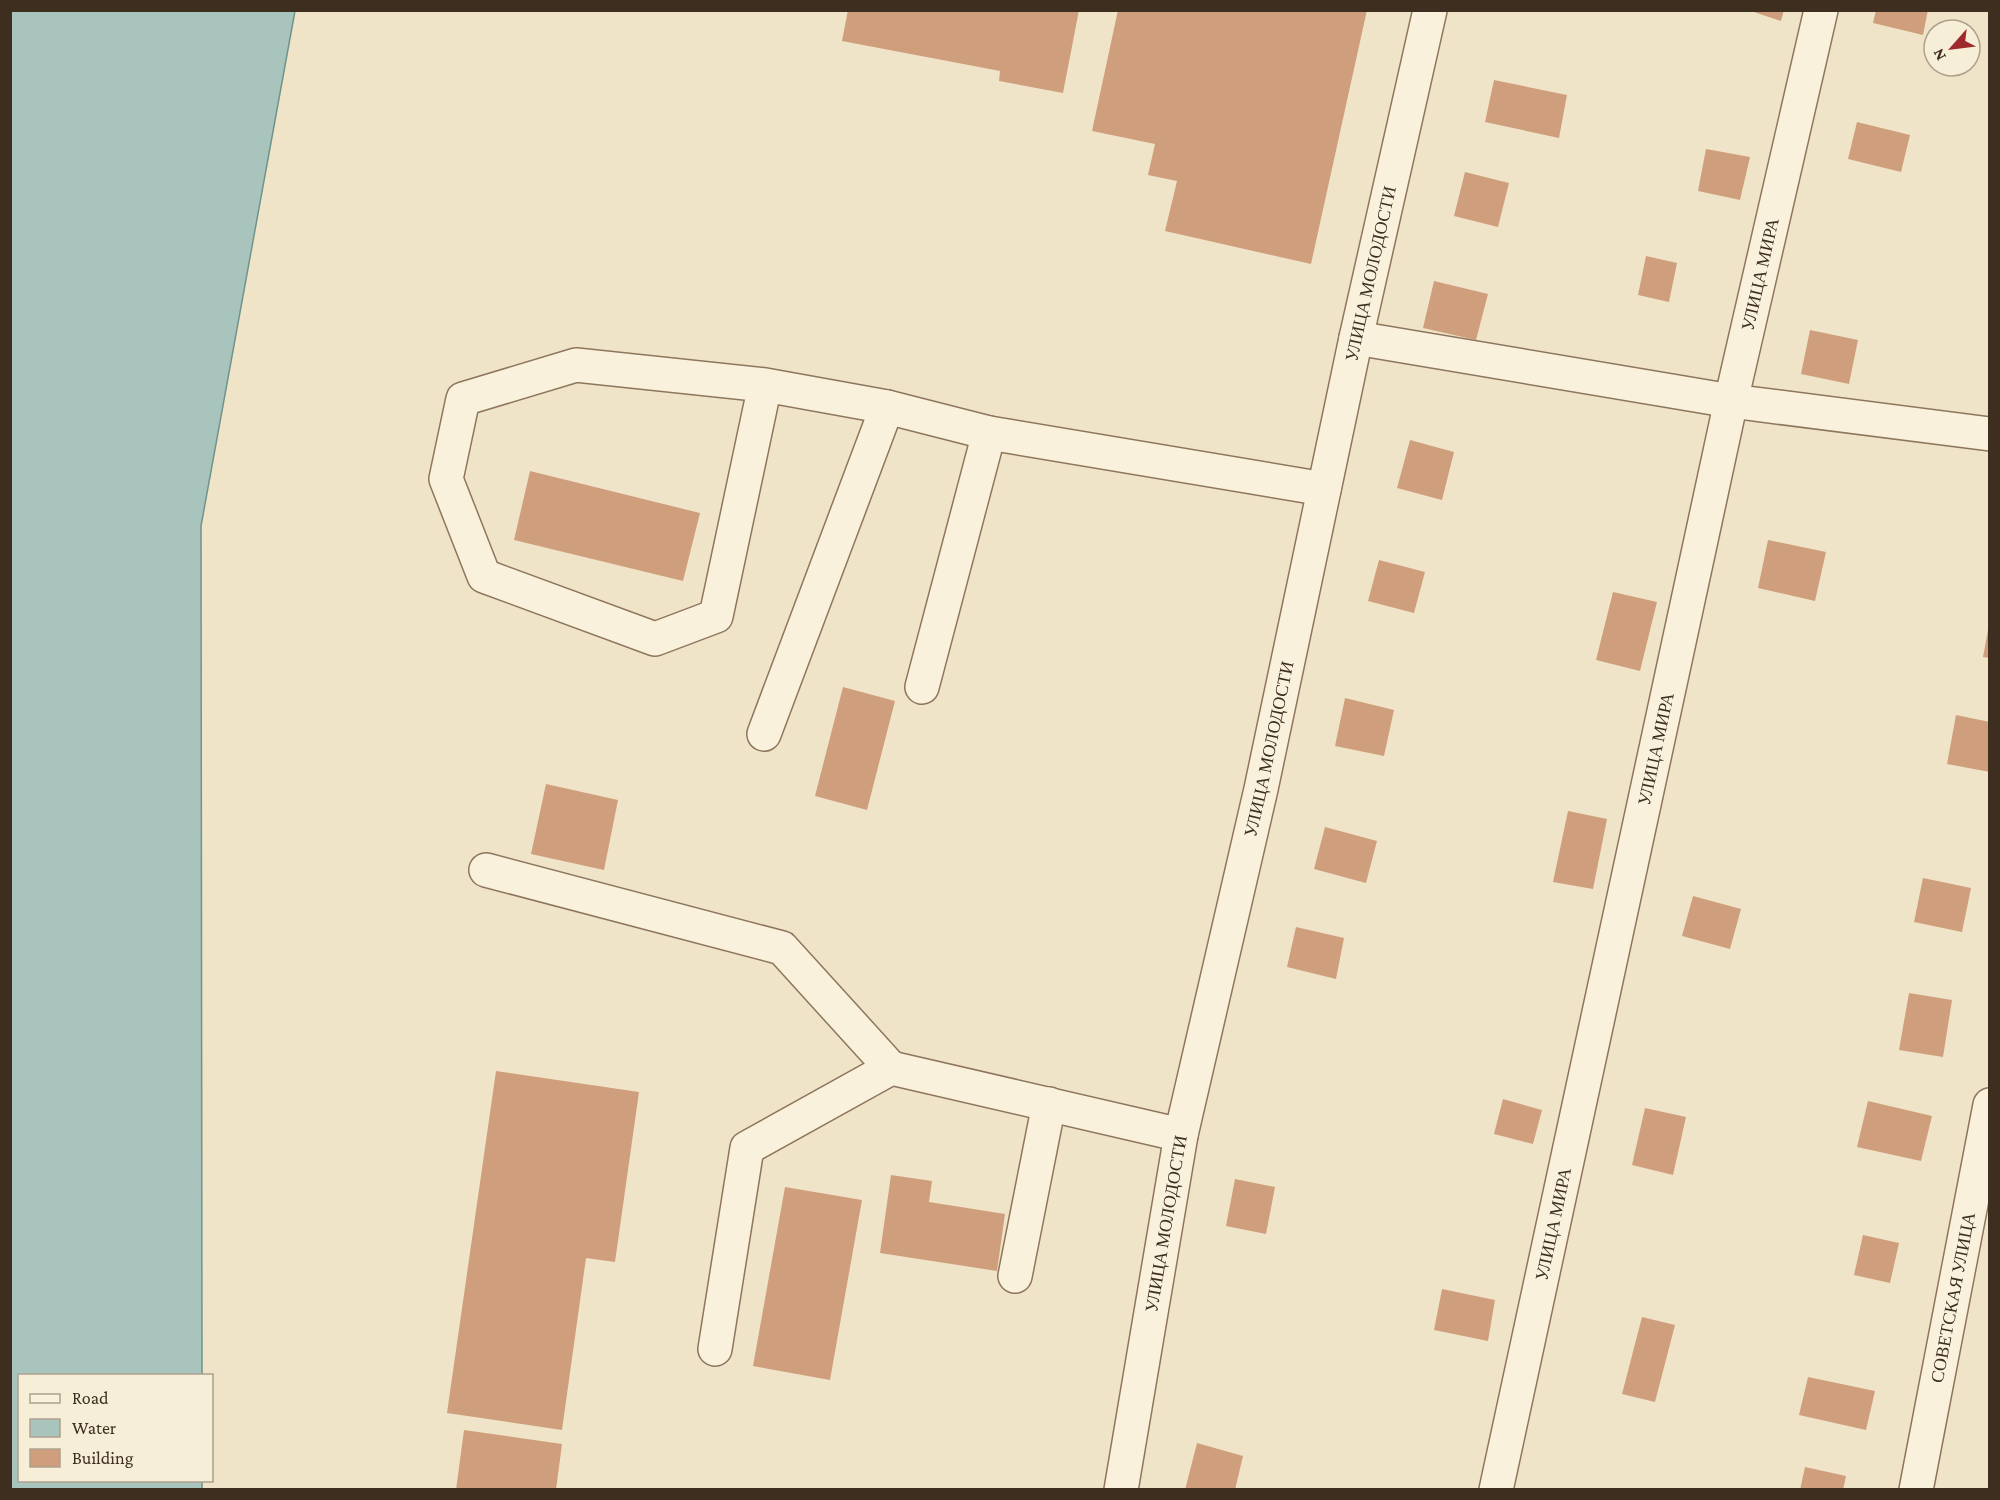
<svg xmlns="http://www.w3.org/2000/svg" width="2000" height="1500" font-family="'Crimson Pro',serif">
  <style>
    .water { fill: #a9c4bc; stroke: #6f938a; stroke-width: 1.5 }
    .building { fill: #cf9f7d }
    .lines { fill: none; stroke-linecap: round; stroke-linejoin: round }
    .minor-casing { stroke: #8d765c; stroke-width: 36 }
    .minor { stroke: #faf1dc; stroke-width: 33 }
    .labels { text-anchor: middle; stroke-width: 5; stroke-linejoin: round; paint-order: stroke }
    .street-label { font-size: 18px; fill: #3d2e20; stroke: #f7eed8 }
  </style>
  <rect width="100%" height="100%" fill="#f0e4c8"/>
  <polygon class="water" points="10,11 295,11 201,526 202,1375 20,1376 20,1480 202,1481 202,1489 11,1489"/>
  <g class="building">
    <polygon points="848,10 1079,10 1063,93 999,81 1000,71 842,41"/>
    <polygon points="1118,10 1367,10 1311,264 1165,231 1177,181 1148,175 1155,144 1092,131"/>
    <polygon points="1748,10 1784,10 1781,21"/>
    <polygon points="1876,10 1928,10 1923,35 1873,23"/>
    <polygon points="1494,80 1567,95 1559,138 1485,122"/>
    <polygon points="1857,122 1910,135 1901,172 1848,159"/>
    <polygon points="1706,149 1750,157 1740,200 1698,191"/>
    <polygon points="1465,172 1509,183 1498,227 1454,216"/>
    <polygon points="1646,256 1677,263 1669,302 1638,295"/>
    <polygon points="1434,281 1488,294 1476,340 1423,328"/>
    <polygon points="1810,330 1858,340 1849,384 1801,374"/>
    <polygon points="1410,440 1454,452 1442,500 1397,488"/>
    <polygon points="530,471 700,513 683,581 514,540"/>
    <polygon points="1768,540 1826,552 1815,601 1758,588"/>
    <polygon points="1379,560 1425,572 1414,613 1368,601"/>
    <polygon points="1613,592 1657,602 1640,671 1596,660"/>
    <polygon points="1988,630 1990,630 1990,658 1983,657"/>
    <polygon points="843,687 895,701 867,810 815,796"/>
    <polygon points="1345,698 1394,710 1384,756 1335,746"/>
    <polygon points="1956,715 1990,722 1990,772 1947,764"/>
    <polygon points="546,784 618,800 604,870 531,854"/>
    <polygon points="1568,811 1607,819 1593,889 1553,882"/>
    <polygon points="1325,827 1377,841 1366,883 1314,869"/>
    <polygon points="1923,878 1971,888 1962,932 1914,922"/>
    <polygon points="1693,896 1741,909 1730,949 1682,936"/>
    <polygon points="1296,927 1344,938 1336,979 1287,967"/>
    <polygon points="1909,993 1952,1000 1943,1057 1899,1050"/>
    <polygon points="496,1071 639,1092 615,1262 586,1258 562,1430 447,1413"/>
    <polygon points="1503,1099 1542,1110 1533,1144 1494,1134"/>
    <polygon points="1868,1101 1932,1116 1921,1161 1857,1147"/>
    <polygon points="1645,1108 1686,1117 1673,1175 1632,1165"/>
    <polygon points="891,1175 932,1181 929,1202 1005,1214 997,1271 880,1253"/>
    <polygon points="1235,1179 1275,1187 1266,1234 1226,1226"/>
    <polygon points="785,1187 862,1200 830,1380 753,1366"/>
    <polygon points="1863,1235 1899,1243 1890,1283 1854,1275"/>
    <polygon points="1442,1289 1495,1300 1488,1341 1434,1330"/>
    <polygon points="1642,1317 1675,1325 1655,1402 1622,1394"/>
    <polygon points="1808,1377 1875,1391 1866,1430 1799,1415"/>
    <polygon points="464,1430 562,1444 556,1490 456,1490"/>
    <polygon points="1197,1443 1243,1456 1235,1490 1185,1490"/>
    <polygon points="1805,1467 1846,1476 1843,1490 1800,1490"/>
  </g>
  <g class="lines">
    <defs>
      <g id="minor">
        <polyline points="1356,338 1731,401 1990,434"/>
        <polyline points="765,385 576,365 463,399 446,479 484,576 655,639 716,616 765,385 887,407"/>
        <polyline points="922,687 989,433 1324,489"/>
        <polyline points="764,734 887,407 989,433"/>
        <polyline points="486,870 782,948 891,1068"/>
        <polyline points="1015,1276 1049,1104"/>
        <polyline points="715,1349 747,1148 891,1068 1181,1135"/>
        <path id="s1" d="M1121,1490L1181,1135L1261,789L1356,338L1430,10"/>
        <path id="s2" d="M1496,1490L1731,401L1821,10"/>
        <path id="s3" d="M1916,1490L1990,1105"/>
      </g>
    </defs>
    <use href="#minor" class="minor-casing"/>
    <use href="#minor" class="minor"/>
  </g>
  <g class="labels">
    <g class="street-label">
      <text dy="6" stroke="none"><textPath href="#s1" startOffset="1242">УЛИЦА МОЛОДОСТИ</textPath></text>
      <text dy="6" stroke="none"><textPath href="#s2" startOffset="1244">УЛИЦА МИРА</textPath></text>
      <text dy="6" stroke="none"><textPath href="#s1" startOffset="756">УЛИЦА МОЛОДОСТИ</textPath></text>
      <text dy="6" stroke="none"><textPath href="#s2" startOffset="758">УЛИЦА МИРА</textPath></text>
      <text dy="6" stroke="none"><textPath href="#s1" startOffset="270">УЛИЦА МОЛОДОСТИ</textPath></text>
      <text dy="6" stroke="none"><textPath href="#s2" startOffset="272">УЛИЦА МИРА</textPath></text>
      <text dy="6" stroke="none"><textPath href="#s3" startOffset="196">СОВЕТСКАЯ УЛИЦА</textPath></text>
    </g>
  </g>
  <rect width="2000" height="1500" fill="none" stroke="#3d2e20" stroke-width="24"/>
  <rect x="18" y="1374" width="195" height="108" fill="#f7eed8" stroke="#ada18e" stroke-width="1.5"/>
  <rect x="30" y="1394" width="30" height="9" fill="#faf1dc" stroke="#ada18e" stroke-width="1.5"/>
  <text x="72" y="1404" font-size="18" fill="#3d2e20">Road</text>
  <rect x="30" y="1419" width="30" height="18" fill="#a9c4bc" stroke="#ada18e" stroke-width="1.5"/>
  <text x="72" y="1434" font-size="18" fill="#3d2e20">Water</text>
  <rect x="30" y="1449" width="30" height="18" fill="#cf9f7d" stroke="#ada18e" stroke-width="1.5"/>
  <text x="72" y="1464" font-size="18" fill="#3d2e20">Building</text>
  <g transform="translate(1952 48) rotate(242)"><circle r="28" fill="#f7eed8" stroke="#ada18e" stroke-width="1.5"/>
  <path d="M0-4.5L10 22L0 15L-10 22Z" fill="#9e2a2b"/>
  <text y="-9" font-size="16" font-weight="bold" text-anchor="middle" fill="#3d2e20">N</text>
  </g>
</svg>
